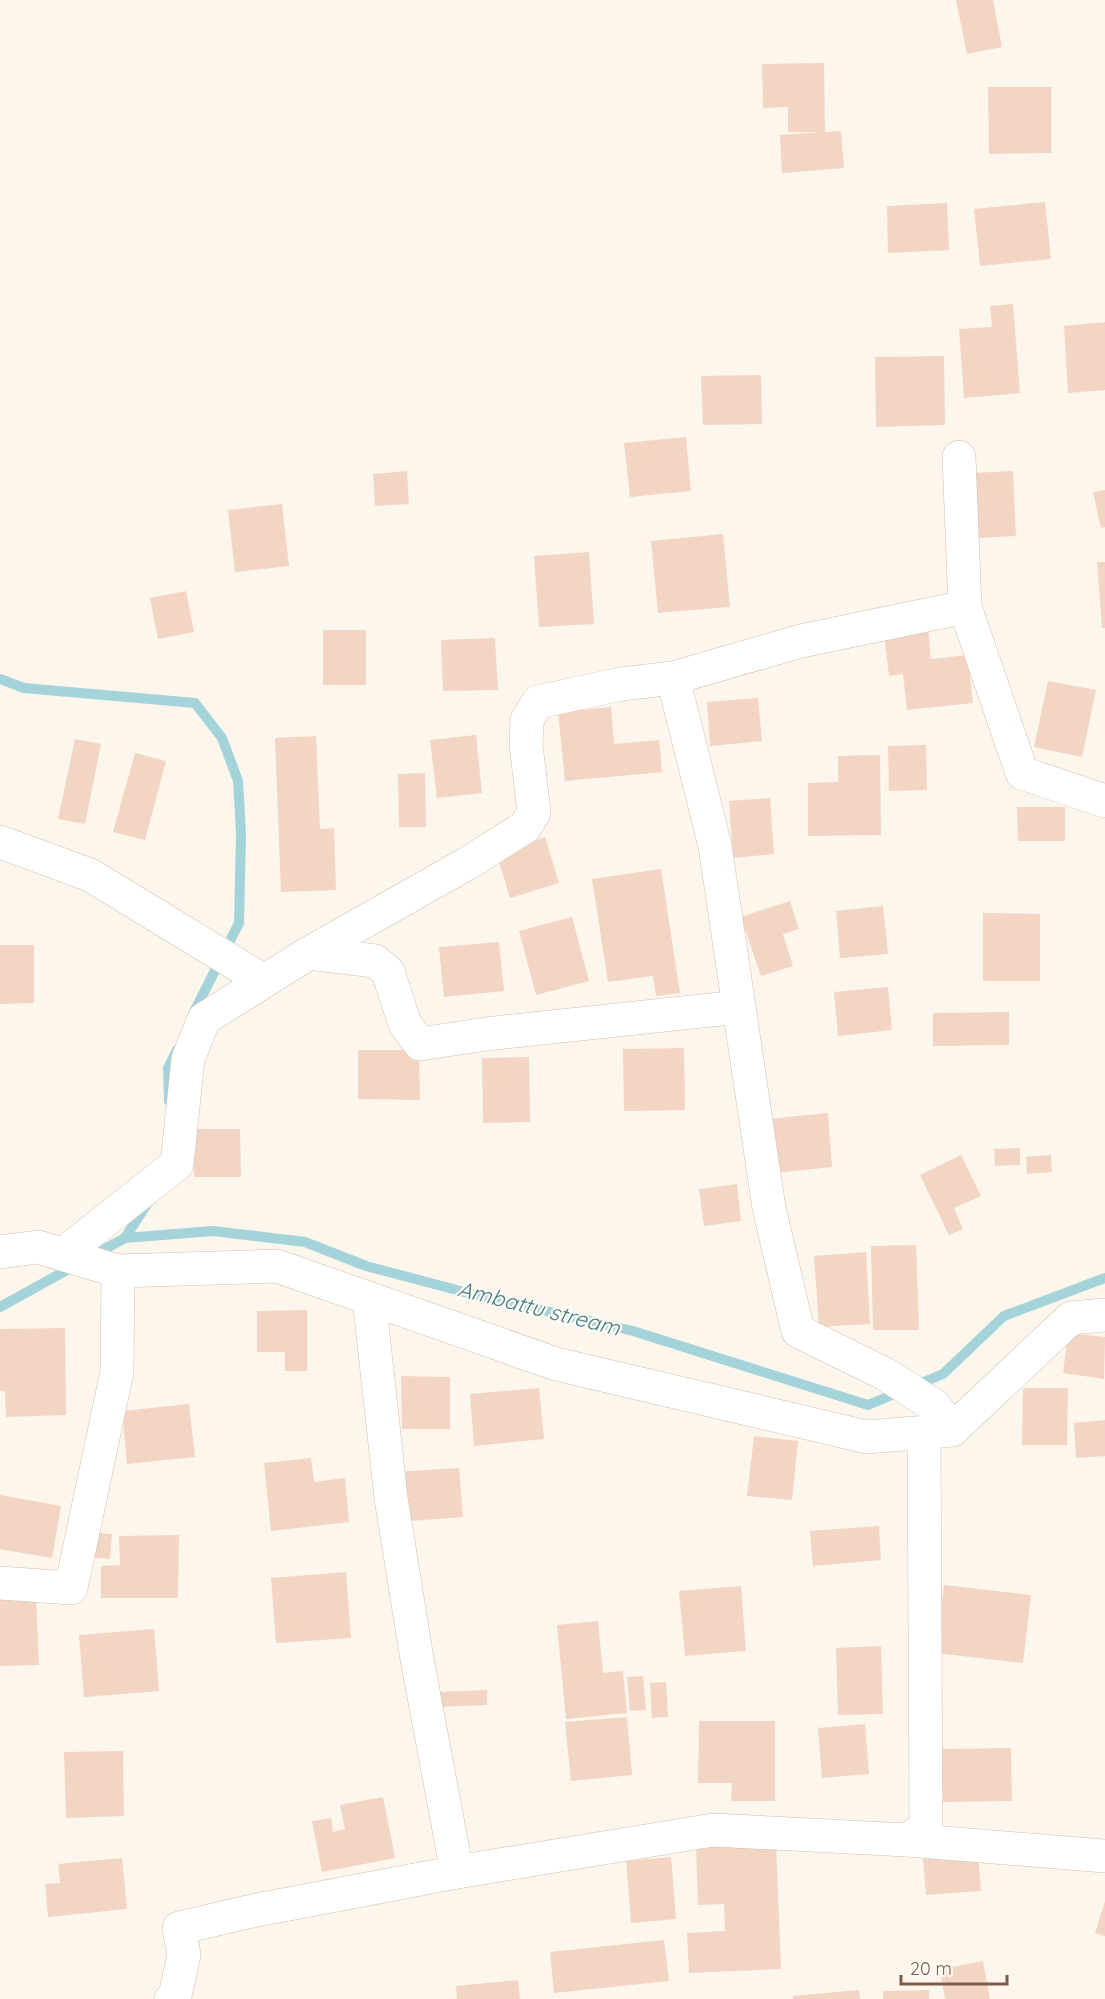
<svg xmlns="http://www.w3.org/2000/svg" width="1105" height="1999" font-family="Quicksand,sans-serif">
  <style>
    .lines { fill: none; stroke-linecap: round; stroke-linejoin: round }
    .stream { stroke: #a5d3da; stroke-width: 10 }
    .building { fill: #f3d5c3 }
    .minor-casing { stroke: #d1beb0; stroke-width: 34 }
    .minor { stroke: #fff; stroke-width: 33 }
    .labels { text-anchor: middle; stroke-width: 4.5; stroke-linejoin: round; paint-order: stroke }
    .water-label { font-size: 22px; font-style: italic; fill: #437c86; stroke: #fffaf3 }
  </style>
  <rect width="100%" height="100%" fill="#fdf6ec"/>
  <g class="lines">
    <g class="stream">
      <polyline points="0,679 24,688 195,703 222,738 238,781 241,833 239,923 192,1016"/>
      <polyline points="169,1101 168,1068 177,1050"/>
      <polyline points="125,1238 149,1201"/>
      <polyline points="92,1256 125,1238 213,1231 305,1242 366,1266 468,1293 633,1331 868,1405 943,1374 1004,1316 1105,1278"/>
      <polyline points="0,1307 76,1265"/>
    </g>
  </g>
  <g class="building">
    <polygon points="956,0 993,0 1002,47 967,54"/>
    <polygon points="824,63 825,132 841,131 844,168 782,173 780,135 820,132 788,132 788,107 763,108 762,64"/>
    <polygon points="988,87 1051,87 1051,153 989,154"/>
    <polygon points="1045,202 1051,259 980,266 974,209"/>
    <polygon points="947,203 949,250 888,253 887,206"/>
    <polygon points="1013,304 1020,393 964,398 959,329 992,327 990,306"/>
    <polygon points="1105,322 1105,390 1068,393 1064,326"/>
    <polygon points="944,356 945,425 876,427 875,357"/>
    <polygon points="761,375 762,424 703,425 701,376"/>
    <polygon points="686,437 691,491 630,497 624,443"/>
    <polygon points="407,471 409,504 375,506 373,474"/>
    <polygon points="1013,471 1016,536 976,538 972,473"/>
    <polygon points="1105,490 1105,527 1101,528 1093,492"/>
    <polygon points="282,504 289,566 235,572 228,510"/>
    <polygon points="723,534 730,607 658,613 651,541"/>
    <polygon points="589,552 594,624 539,627 534,556"/>
    <polygon points="1097,562 1105,562 1105,628 1102,628"/>
    <polygon points="186,591 194,632 158,639 150,598"/>
    <polygon points="928,627 931,659 968,655 973,703 907,710 903,674 889,676 884,632"/>
    <rect x="323" y="630" width="43" height="55"/>
    <polygon points="495,638 498,690 443,691 441,640"/>
    <polygon points="1048,681 1096,690 1082,757 1034,747"/>
    <polygon points="758,698 762,741 710,746 707,702"/>
    <polygon points="611,707 614,744 659,740 662,772 565,781 558,712"/>
    <polygon points="476,735 482,793 437,798 430,740"/>
    <polygon points="316,736 320,829 334,828 336,890 281,892 275,738"/>
    <polygon points="75,739 101,744 85,824 58,819"/>
    <polygon points="926,745 927,790 889,791 888,746"/>
    <polygon points="135,753 166,761 145,840 113,832"/>
    <polygon points="880,755 881,835 808,836 808,783 838,782 838,756"/>
    <polygon points="425,773 426,827 399,827 398,774"/>
    <polygon points="770,798 774,854 733,858 729,801"/>
    <polygon points="1017,807 1065,807 1065,841 1018,841"/>
    <polygon points="545,837 559,883 510,898 496,852"/>
    <polygon points="661,869 680,993 656,996 653,976 608,982 592,879"/>
    <polygon points="790,901 799,929 783,934 793,966 761,976 741,917"/>
    <polygon points="883,906 888,954 840,958 836,911"/>
    <polygon points="983,913 1040,914 1040,981 983,981"/>
    <polygon points="572,917 589,981 536,995 519,931"/>
    <polygon points="499,942 504,991 444,997 439,947"/>
    <polygon points="0,945 34,945 34,1003 0,1004"/>
    <polygon points="888,987 892,1030 838,1036 834,992"/>
    <polygon points="1009,1012 1009,1045 933,1046 933,1013"/>
    <polygon points="684,1048 685,1110 624,1111 623,1049"/>
    <polygon points="358,1050 419,1050 420,1100 358,1099"/>
    <polygon points="529,1057 530,1122 483,1123 482,1058"/>
    <polygon points="828,1113 832,1167 775,1173 769,1119"/>
    <polygon points="194,1129 240,1129 241,1177 194,1177"/>
    <polygon points="1020,1148 1020,1165 995,1166 994,1149"/>
    <polygon points="961,1155 981,1196 954,1208 963,1229 949,1235 920,1175"/>
    <polygon points="1051,1155 1052,1172 1027,1174 1026,1157"/>
    <polygon points="737,1184 741,1221 704,1226 699,1189"/>
    <polygon points="916,1245 919,1330 873,1330 871,1246"/>
    <polygon points="866,1252 870,1324 819,1327 814,1256"/>
    <polygon points="307,1310 307,1371 285,1371 285,1352 257,1352 257,1311"/>
    <polygon points="65,1328 66,1415 6,1417 5,1391 0,1391 0,1329"/>
    <polygon points="1068,1333 1105,1337 1104,1379 1063,1373"/>
    <polygon points="401,1376 450,1377 450,1429 402,1429"/>
    <polygon points="539,1388 544,1439 474,1446 470,1394"/>
    <polygon points="1023,1388 1068,1388 1067,1445 1022,1445"/>
    <polygon points="189,1404 195,1457 127,1464 122,1411"/>
    <polygon points="1105,1420 1105,1456 1076,1458 1074,1423"/>
    <polygon points="754,1436 798,1441 792,1500 747,1496"/>
    <polygon points="311,1458 314,1482 345,1478 349,1522 271,1531 264,1463"/>
    <polygon points="459,1468 463,1517 398,1522 395,1472"/>
    <polygon points="0,1495 61,1506 52,1558 0,1549"/>
    <polygon points="879,1526 881,1560 813,1566 810,1531"/>
    <polygon points="89,1532 112,1534 110,1559 87,1557"/>
    <polygon points="179,1535 178,1598 101,1598 101,1566 120,1565 119,1536"/>
    <polygon points="346,1572 351,1638 276,1643 271,1578"/>
    <polygon points="944,1585 1031,1595 1023,1663 936,1653"/>
    <polygon points="741,1586 746,1651 685,1656 679,1591"/>
    <polygon points="36,1597 39,1665 0,1666 0,1598"/>
    <polygon points="598,1621 603,1673 623,1671 627,1713 566,1719 557,1625"/>
    <polygon points="154,1629 159,1691 84,1697 79,1635"/>
    <polygon points="881,1646 883,1714 838,1715 836,1648"/>
    <polygon points="643,1676 646,1710 630,1711 627,1677"/>
    <polygon points="666,1682 668,1717 652,1718 650,1683"/>
    <polygon points="487,1690 487,1705 438,1707 437,1692"/>
    <polygon points="627,1717 632,1775 571,1781 565,1722"/>
    <polygon points="699,1721 775,1721 775,1801 731,1801 732,1783 698,1783"/>
    <polygon points="865,1724 869,1774 822,1778 818,1728"/>
    <polygon points="1011,1748 1012,1801 943,1802 942,1749"/>
    <polygon points="123,1751 124,1816 66,1818 64,1752"/>
    <polygon points="383,1797 395,1858 322,1872 312,1821 331,1818 333,1832 345,1829 340,1805"/>
    <polygon points="776,1843 781,1969 689,1973 687,1933 725,1931 724,1904 698,1905 696,1846"/>
    <polygon points="978,1855 981,1891 926,1895 923,1859"/>
    <polygon points="671,1857 676,1919 631,1923 626,1861"/>
    <polygon points="122,1858 127,1909 48,1917 45,1884 60,1883 58,1864"/>
    <polygon points="1105,1901 1105,1936 1095,1933"/>
    <polygon points="664,1940 669,1981 554,1993 550,1952"/>
    <polygon points="983,1961 990,1999 945,1999 940,1969"/>
    <polygon points="518,1980 520,1999 457,1999 456,1986"/>
    <polygon points="859,1990 860,1999 793,1999 793,1996"/>
    <polygon points="929,1990 929,1999 883,1999 883,1991"/>
  </g>
  <g class="lines">
    <defs>
      <g id="minor">
        <polyline points="959,457 965,607"/>
        <polyline points="0,842 90,875 264,981"/>
        <polyline points="309,953 375,961 388,972 405,1024 420,1044 486,1034 739,1007"/>
        <polyline points="0,1252 38,1247 118,1271 277,1266 556,1364 867,1437 952,1430 1071,1318 1105,1315"/>
        <polyline points="63,1254 177,1164 188,1059 204,1019 309,953 468,863 525,827 534,812 526,745 527,720 538,702 621,684 673,678"/>
        <polyline points="369,1298 391,1498 417,1659 457,1872"/>
        <polyline points="952,1430 935,1406 885,1374 798,1331 769,1208 715,846 673,678 801,641 965,607 1022,773 1105,801"/>
        <polyline points="0,1583 71,1588 117,1372 118,1271"/>
        <polyline points="907,1840 1105,1856"/>
        <polyline points="171,1999 175,1996 184,1955 179,1928 252,1911 457,1872 713,1830 907,1840 926,1827 924,1433"/>
      </g>
    </defs>
    <use href="#minor" class="minor-casing"/>
    <use href="#minor" class="minor"/>
  </g>
  <g class="labels">
    <g class="water-label">
      <text transform="translate(539 1308) rotate(14)" y="8">Ambattu stream</text>
    </g>
  </g>
  <path d="M901 1975v9h106v-9" fill="none" stroke="#7a5c4d" stroke-width="3"/>
  <text x="910" y="1975" font-size="18" fill="#7a5c4d" stroke="#fffaf3" stroke-width="4.5" paint-order="stroke">20 m</text>
</svg>
